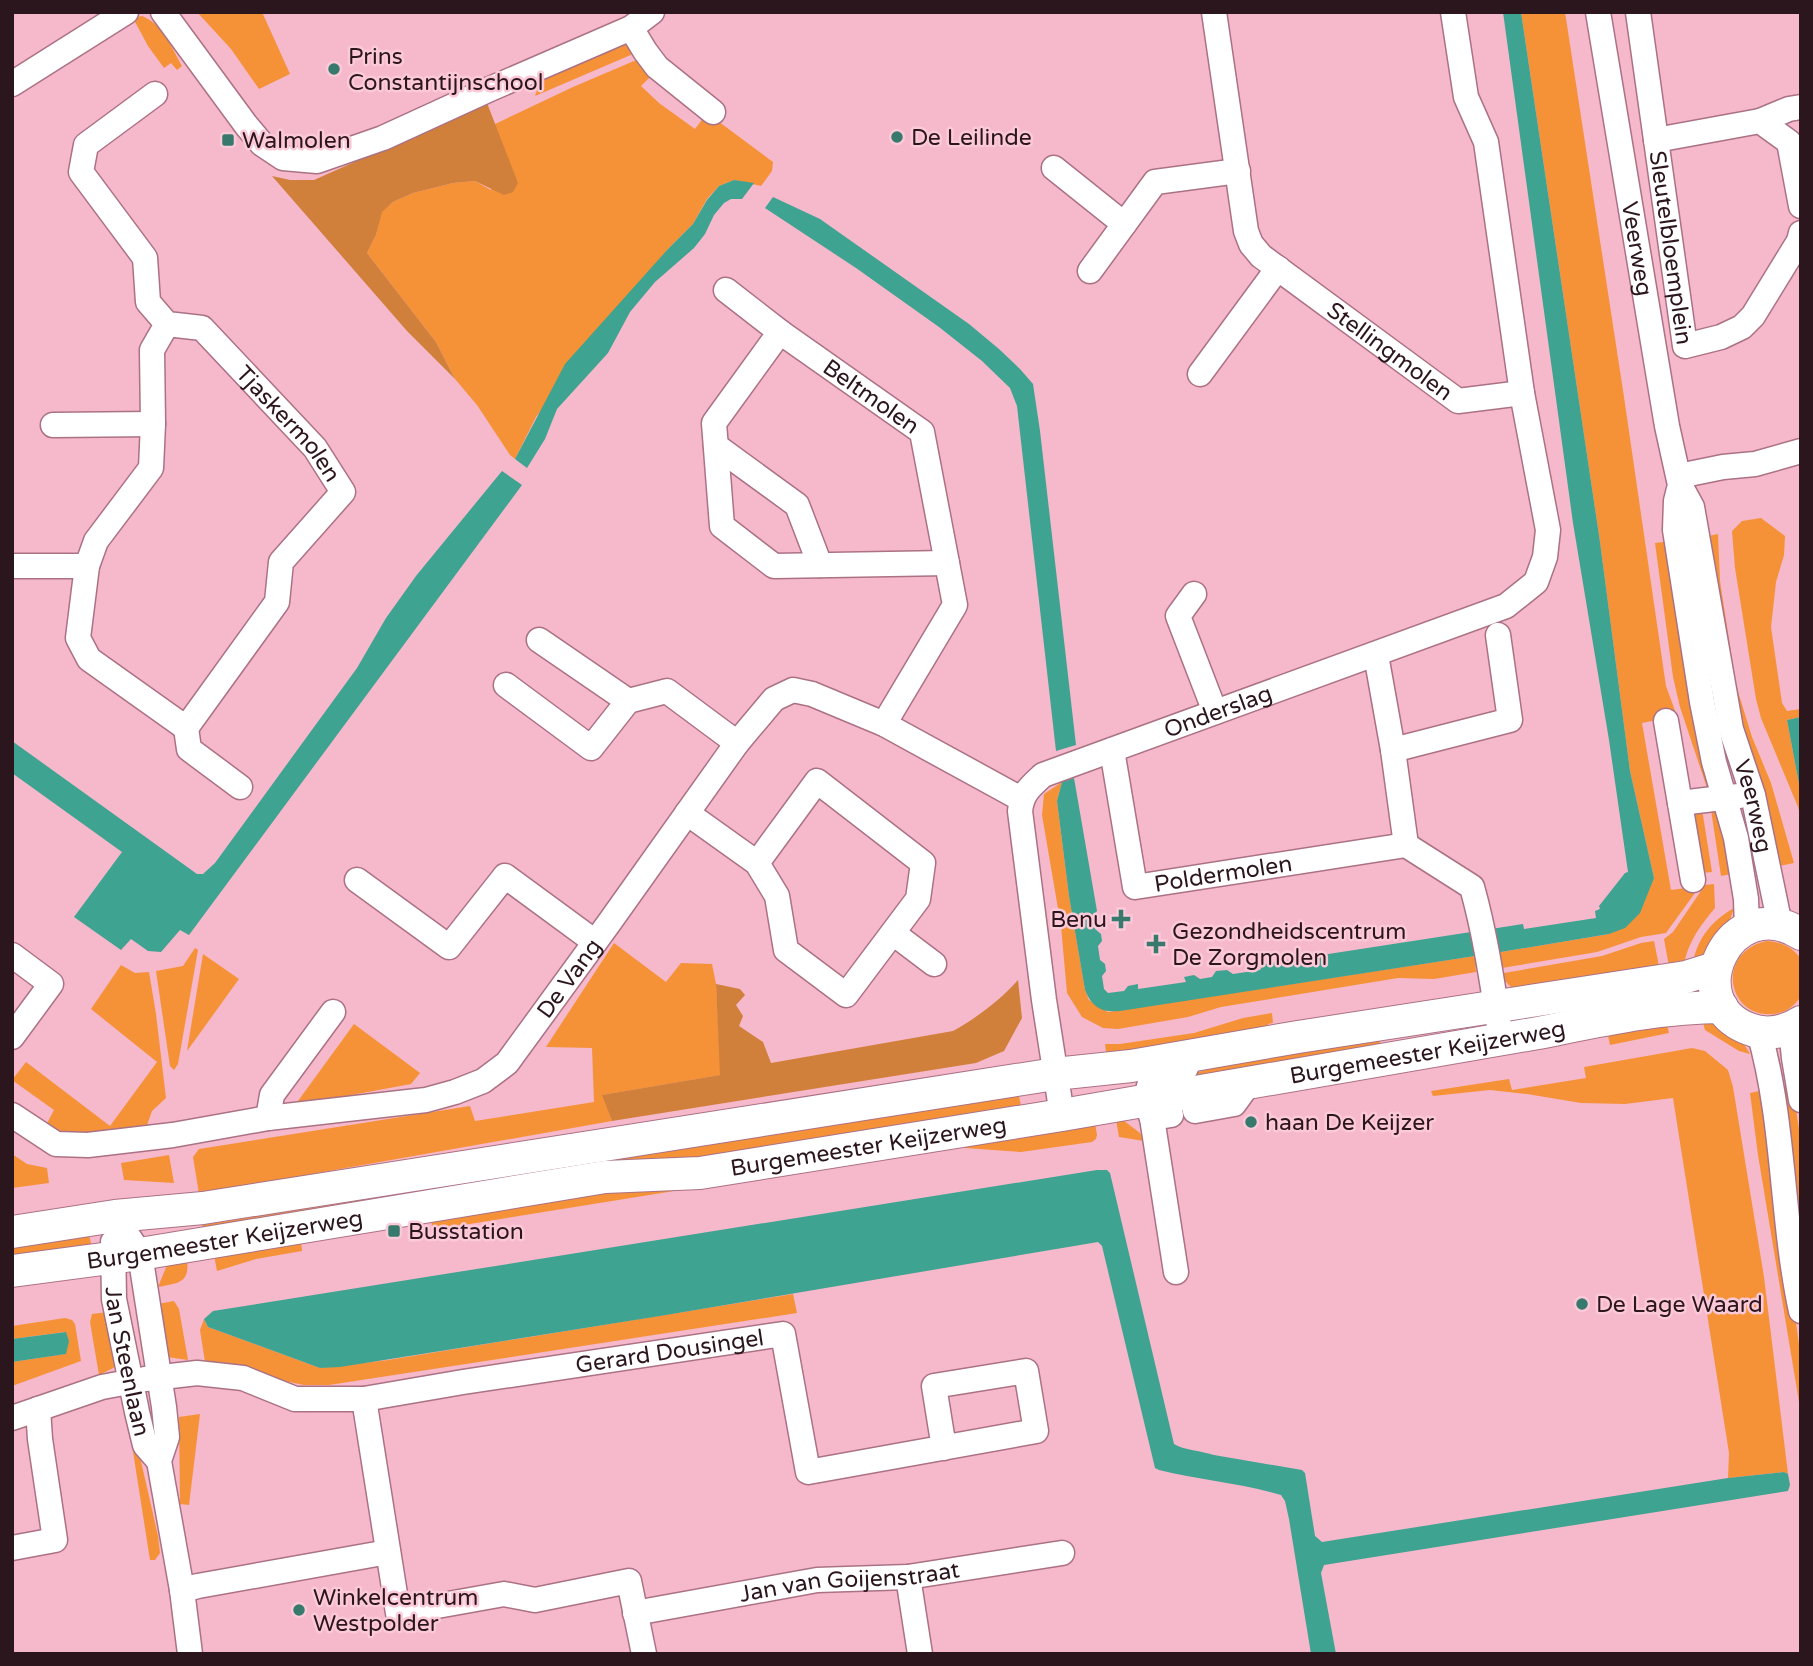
<svg xmlns="http://www.w3.org/2000/svg" width="1813" height="1666" font-family="'Varela Round',sans-serif">
  <style>
    .green { fill: #f59238 }
    .forest { fill: #d0803a }
    .water { fill: #3ea390 }
    .lines { fill: none; stroke-linecap: round; stroke-linejoin: round }
    .minor-casing { stroke: #ab7284; stroke-width: 27 }
    .major-casing { stroke: #ab7284; stroke-width: 34 }
    .minor { stroke: #fff; stroke-width: 24 }
    .major { stroke: #fff; stroke-width: 32 }
    .poi-dot { fill: #377a6d; stroke: #fcc9d8; stroke-width: 2.5 }
    .labels { text-anchor: middle; stroke-width: 5; stroke-linejoin: round; paint-order: stroke }
    .poi-label { font-size: 23px; fill: #2c161d; stroke: #fcc9d8; text-anchor: start }
    .street-label { font-size: 23px; fill: #2c161d; stroke: #fcc9d8 }
  </style>
  <rect width="100%" height="100%" fill="#f6b8cb"/>
  <g class="green">
    <polygon points="197,12 262,12 290,74 259,89 231,49"/>
    <polygon points="1521,12 1565,12 1624,397 1666,686 1677,716 1642,723 1671,890 1700,886 1666,933 1641,937 1597,952 1496,969 1495,953 1609,934 1654,878 1630,771 1600,542"/>
    <path d="M142,16C163,24 171,47 182,66L177,70L171,63L164,68L148,46L133,18Z"/>
    <polygon points="623,44 631,48 633,54 535,96 541,79"/>
    <polygon points="641,58 653,74 641,86 659,103 695,129 707,113 773,162 772,171 761,186 734,180 719,186 707,199 693,224 668,249 536,417 515,459 510,455 477,405 455,379 436,342 367,253 376,235 381,212 393,202 413,193 453,183 475,181 491,190 495,124 573,87"/>
    <polygon points="1761,518 1785,536 1784,555 1776,582 1771,627 1782,703 1787,711 1801,709 1801,717 1787,720 1799,784 1801,785 1801,818 1798,807 1761,718 1756,699 1735,568 1732,531 1742,521"/>
    <polygon points="1718,534 1720,581 1736,685 1752,737 1771,783 1794,863 1775,867 1748,762 1703,537"/>
    <polygon points="1671,541 1712,784 1707,788 1680,707 1673,677 1655,543"/>
    <polygon points="1062,782 1057,801 1069,896 1085,990 1089,1000 1108,1012 1475,956 1476,972 1434,979 1398,978 1221,1007 1188,1017 1118,1029 1103,1028 1082,1017 1067,993 1061,926 1042,815 1044,794"/>
    <polygon points="1695,809 1702,809 1712,872 1701,873 1691,825"/>
    <polygon points="1711,810 1722,816 1736,873 1721,876"/>
    <path d="M1714,884L1715,908C1699,927 1686,945 1683,971L1670,972L1664,939L1673,932L1705,885Z"/>
    <path d="M1734,908L1730,920L1717,932L1704,953L1693,962C1698,937 1713,920 1734,908Z"/>
    <polygon points="1654,941 1659,966 1514,990 1498,974 1602,956 1641,943"/>
    <path d="M1766,941C1781,942 1792,946 1801,959V996C1795,1006 1785,1013 1774,1014C1727,1019 1715,953 1766,941Z"/>
    <polygon points="614,943 666,982 681,963 712,964 716,984 721,1075 603,1095 612,1121 199,1194 193,1157 199,1149 470,1106 475,1121 594,1102 592,1048 546,1047"/>
    <polygon points="195,948 198,950 178,1064 174,1070 170,1066 156,971 183,966"/>
    <polygon points="203,954 239,979 187,1051"/>
    <polygon points="121,965 135,973 149,972 156,1014 166,1098 152,1111 146,1128 96,1135 66,1133 45,1127 54,1110 12,1080 26,1062 110,1126 157,1062 91,1009"/>
    <polygon points="1272,1013 1273,1023 1268,1024 1269,1027 1107,1059 1105,1044 1120,1044 1194,1033 1243,1018"/>
    <polygon points="1665,1017 1669,1033 1610,1045 1606,1026"/>
    <path d="M1702,1019C1720,1023 1741,1036 1750,1054L1739,1051L1705,1030Z"/>
    <polygon points="354,1024 420,1073 411,1084 298,1105 298,1101"/>
    <polygon points="1378,1031 1381,1049 1158,1085 1205,1070"/>
    <polygon points="1692,1048 1705,1051 1728,1070 1733,1087 1764,1277 1788,1474 1784,1472 1728,1478 1729,1453 1673,1098 1625,1104 1581,1103 1527,1094 1490,1090 1433,1096 1431,1091 1509,1079 1512,1090 1586,1078 1584,1067"/>
    <polygon points="1792,1085 1801,1141 1801,1284 1779,1087"/>
    <polygon points="1017,1087 1021,1106 981,1113 953,1124 203,1233 202,1225 400,1194 475,1173"/>
    <polygon points="1764,1090 1801,1359 1801,1414 1758,1155 1750,1093"/>
    <polygon points="1115,1114 1140,1133 1144,1141 1119,1137"/>
    <polygon points="1094,1117 1097,1135 1096,1139 1092,1142 1021,1152 965,1148 940,1148 433,1230 431,1221 477,1205"/>
    <polygon points="12,1154 27,1164 47,1168 49,1183 12,1188"/>
    <polygon points="169,1155 174,1183 124,1180 121,1163"/>
    <polygon points="89,1235 92,1247 12,1259 12,1244"/>
    <polygon points="301,1241 302,1251 256,1259 217,1271 214,1255"/>
    <path d="M187,1260C190,1284 177,1283 158,1287L167,1265Z"/>
    <polygon points="793,1294 797,1313 329,1385 304,1385 279,1380 230,1363 205,1362 200,1330 204,1319 208,1327 320,1368 388,1360"/>
    <polygon points="174,1301 179,1309 188,1360 167,1357 158,1304"/>
    <polygon points="108,1312 119,1365 99,1375 90,1322 92,1314"/>
    <polygon points="65,1318 72,1320 75,1324 81,1361 12,1386 12,1362 65,1354 65,1332 12,1339 12,1326"/>
    <polygon points="200,1414 189,1505 180,1504 179,1417"/>
    <polygon points="129,1426 133,1426 158,1536 160,1553 155,1560 150,1560"/>
  </g>
  <g class="forest">
    <polygon points="487,103 518,183 513,192 504,195 475,181 453,183 413,193 393,202 382,212 376,235 367,253 436,342 455,379 407,331 272,176 290,180 314,180"/>
    <path d="M1018,980L1022,1018L1004,1051L976,1063L612,1121L602,1095L720,1075L716,984L740,989L745,995L736,1005L743,1016L739,1026L763,1042L771,1063L953,1031C978,1017 999,1001 1018,980Z"/>
  </g>
  <g class="water">
    <polygon points="1503,12 1521,12 1600,542 1630,771 1654,878 1640,913 1625,928 1609,934 1495,953 1491,929 1523,924 1524,929 1596,918 1595,911 1600,909 1599,906 1625,873 1628,872 1609,740 1573,523"/>
    <polygon points="734,180 754,183 742,199 731,199 724,203 714,215 705,234 694,248 655,282 630,312 608,353 557,409 545,439 527,468 515,459 565,364 668,249 693,224 707,200 719,186"/>
    <polygon points="773,197 820,219 969,324 999,349 1020,369 1033,384 1040,431 1076,745 1056,751 1017,406 1010,388 982,361 939,327 856,268 765,208"/>
    <polygon points="502,471 522,485 189,935 180,930 161,952 148,951 131,939 121,950 74,917 122,852 12,773 12,741 197,874 203,874 215,863 357,668 386,618 416,576"/>
    <polygon points="1801,717 1801,785 1799,784 1787,720"/>
    <path d="M1074,778L1097,911L1093,916L1095,929L1101,934L1102,941L1098,946L1100,960L1105,964L1106,971L1102,976L1104,989L1108,993L1124,991L1128,986L1138,984V989L1186,982L1184,977L1194,975L1200,979L1212,977L1216,971L1227,970L1233,974L1260,970L1264,964L1471,932L1475,956L1120,1011C1101,1013 1092,1007 1085,990L1069,896L1057,801L1062,782Z"/>
    <path d="M1097,1170H1107L1110,1173L1174,1444C1183,1450 1202,1451 1214,1455L1302,1470L1305,1473L1315,1536L1322,1542L1728,1478L1784,1472L1788,1474L1790,1485L1788,1491L1324,1565L1321,1573L1336,1654H1311L1289,1519L1285,1501L1281,1495C1241,1483 1199,1480 1159,1470L1155,1468L1102,1246L1098,1242L660,1316L340,1367L320,1368L208,1327L204,1319L213,1311Z"/>
    <polygon points="66,1332 69,1341 66,1354 12,1362 12,1339"/>
  </g>
  <g class="lines">
    <defs>
      <g id="minor">
        <polyline points="163,12 246,125 262,144 283,158 317,161 383,138 490,89 631,28 652,12"/>
        <path id="s1" d="M1214,12L1246,231L1251,244L1261,256L1458,401L1522,393"/>
        <path id="s2" d="M1598,12L1667,426L1680,485L1676,501L1675,530L1702,702L1714,762L1736,838L1746,899L1747,928"/>
        <path id="s3" d="M1638,12L1685,346L1721,337L1742,327L1753,316L1799,241L1801,233"/>
        <polyline points="631,28 645,51 657,67 713,112"/>
        <polyline points="12,84 126,12"/>
        <path id="s4" d="M155,94L86,145L81,172L145,258L148,302L167,324L202,328L315,448L343,492L281,562L277,602L186,728L89,659L78,638L87,566L96,541L151,468L153,424L152,350L167,324"/>
        <polyline points="1760,121 1789,109 1801,107"/>
        <polyline points="1656,140 1760,121 1789,142 1801,206"/>
        <polyline points="1054,168 1124,224"/>
        <polyline points="1090,271 1155,182 1238,171"/>
        <path id="s5" d="M726,290L780,332L922,432L955,605L884,724"/>
        <polyline points="780,332 714,423 722,526 774,566 947,563"/>
        <polyline points="1200,374 1278,268"/>
        <polyline points="53,425 153,424"/>
        <polyline points="716,446 797,505 820,565"/>
        <polyline points="1679,476 1723,467 1755,464 1801,451"/>
        <path id="s6" d="M1680,485L1692,507L1731,729L1753,795L1780,925"/>
        <polyline points="12,566 87,566"/>
        <polyline points="1194,594 1178,616 1215,712"/>
        <polyline points="539,640 628,701 667,691 737,743"/>
        <polyline points="1376,655 1393,750 1406,845"/>
        <polyline points="506,685 591,748 628,701"/>
        <polyline points="1666,721 1693,880"/>
        <polyline points="186,728 189,749 240,787"/>
        <path id="s7" d="M1112,750L1135,887L1406,845L1472,887C1486,937 1493,988 1501,1039"/>
        <polyline points="1393,750 1510,720 1498,635"/>
        <polyline points="1680,803 1739,796"/>
        <polyline points="687,813 757,863 777,896 786,950 846,995 918,899 923,863 817,781 757,863"/>
        <polyline points="357,880 449,947 505,876 595,942"/>
        <polyline points="893,933 934,964"/>
        <polyline points="12,955 51,984 12,1037"/>
        <polyline points="1791,1028 1794,1058 1801,1100"/>
        <path d="M1759,1032C1785,1123 1781,1219 1801,1311"/>
        <polyline points="1195,1111 1234,1104 1250,1082"/>
        <path id="s8" d="M12,1115L56,1144L88,1145L173,1135L268,1118L426,1100L455,1092L483,1081L507,1063L609,923L737,743L774,699L793,690L812,694L884,724L1021,799"/>
        <path id="s9" d="M1062,1115L1044,1000L1020,811C1022,793 1030,787 1043,775L1506,606L1536,582L1545,557L1548,530L1522,393L1486,142L1466,97L1453,12"/>
        <polyline points="1171,1115 1152,1118 1145,1101 1151,1079 1186,1068"/>
        <polyline points="268,1118 272,1095 333,1012"/>
        <polyline points="1152,1118 1176,1272"/>
        <polyline points="115,1216 140,1254 164,1407 167,1437 159,1461 182,1590 190,1654"/>
        <path id="s10" d="M113,1242L114,1299L137,1412L145,1445L159,1461"/>
        <polyline points="364,1399 398,1613 504,1594 535,1600 629,1581 644,1654"/>
        <path id="s11" d="M12,1418L102,1387L145,1379L197,1373L243,1378L295,1399H364L463,1382L783,1334L808,1472L1036,1431L1026,1371L934,1386L944,1448"/>
        <polyline points="12,1548 55,1540 40,1439 38,1409"/>
        <polyline points="908,1577 920,1654"/>
        <polyline points="182,1590 198,1586 388,1552"/>
        <path id="s12" d="M635,1613L817,1580L908,1577L1062,1553"/>
      </g>
      <g id="major">
        <path d="M1801,934C1730,889 1677,1002 1749,1029C1767,1036 1785,1032 1801,1022"/>
        <polyline points="12,1232 115,1216 203,1208 1055,1074 1131,1066 1298,1037 1686,977 1715,968"/>
        <path id="s13" d="M12,1271L140,1254L605,1177L700,1173L1062,1115L1538,1033C1599,1021 1660,1007 1722,1007"/>
      </g>
    </defs>
    <use href="#minor" class="minor-casing"/>
    <use href="#major" class="major-casing"/>
    <use href="#minor" class="minor"/>
    <use href="#major" class="major"/>
  </g>
  <g class="poi-dot">
    <circle cx="334" cy="69" r="7"/>
    <circle cx="897" cy="137" r="7"/>
    <rect x="221" y="133" width="14" height="14" rx="3.5"/>
    <path d="M1117.5 908.5h7v7h7v7h-7v7h-7v-7h-7v-7h7z"/>
    <path d="M1152.5 933.5h7v7h7v7h-7v7h-7v-7h-7v-7h7z"/>
    <circle cx="1251" cy="1122" r="7"/>
    <rect x="387" y="1224" width="14" height="14" rx="3.5"/>
    <circle cx="1582" cy="1304" r="7"/>
    <circle cx="299" cy="1610" r="7"/>
  </g>
  <g class="labels">
    <g class="poi-label">
      <text x="348" y="64">Prins<tspan x="348" dy="26">Constantijnschool</tspan></text>
      <text x="911" y="145">De Leilinde</text>
      <text x="242" y="148">Walmolen</text>
      <text x="1107" y="927" text-anchor="end">Benu</text>
      <text x="1172" y="939">Gezondheidscentrum<tspan x="1172" dy="26">De Zorgmolen</tspan></text>
      <text x="1265" y="1130">haan De Keijzer</text>
      <text x="408" y="1239">Busstation</text>
      <text x="1596" y="1312">De Lage Waard</text>
      <text x="313" y="1605">Winkelcentrum<tspan x="313" dy="26">Westpolder</tspan></text>
    </g>
    <g class="street-label">
      <text dy="8" stroke="none"><textPath href="#s3" startOffset="238">Sleutelbloemplein</textPath></text>
      <text dy="8" stroke="none"><textPath href="#s2" startOffset="240">Veerweg</textPath></text>
      <text dy="8" stroke="none"><textPath href="#s1" startOffset="411">Stellingmolen</textPath></text>
      <text dy="8" stroke="none"><textPath href="#s5" startOffset="180">Beltmolen</textPath></text>
      <text dy="8" stroke="none"><textPath href="#s4" startOffset="458">Tjaskermolen</textPath></text>
      <text dy="8" stroke="none"><textPath href="#s9" startOffset="537">Onderslag</textPath></text>
      <text dy="8" stroke="none"><textPath href="#s6" startOffset="331">Veerweg</textPath></text>
      <text dy="8" stroke="none"><textPath href="#s7" startOffset="228">Poldermolen</textPath></text>
      <text dy="8" stroke="none"><textPath href="#s8" startOffset="621">De Vang</textPath></text>
      <text dy="8" stroke="none"><textPath href="#s13" startOffset="1433">Burgemeester Keijzerweg</textPath></text>
      <text dy="8" stroke="none"><textPath href="#s13" startOffset="866">Burgemeester Keijzerweg</textPath></text>
      <text dy="8" stroke="none"><textPath href="#s13" startOffset="215">Burgemeester Keijzerweg</textPath></text>
      <text dy="8" stroke="none"><textPath href="#s11" startOffset="672">Gerard Dousingel</textPath></text>
      <text dy="8" stroke="none"><textPath href="#s10" startOffset="121">Jan Steenlaan</textPath></text>
      <text dy="8" stroke="none"><textPath href="#s12" startOffset="217">Jan van Goijenstraat</textPath></text>
    </g>
  </g>
  <rect width="1813" height="1666" fill="none" stroke="#2c161d" stroke-width="28"/>
</svg>
